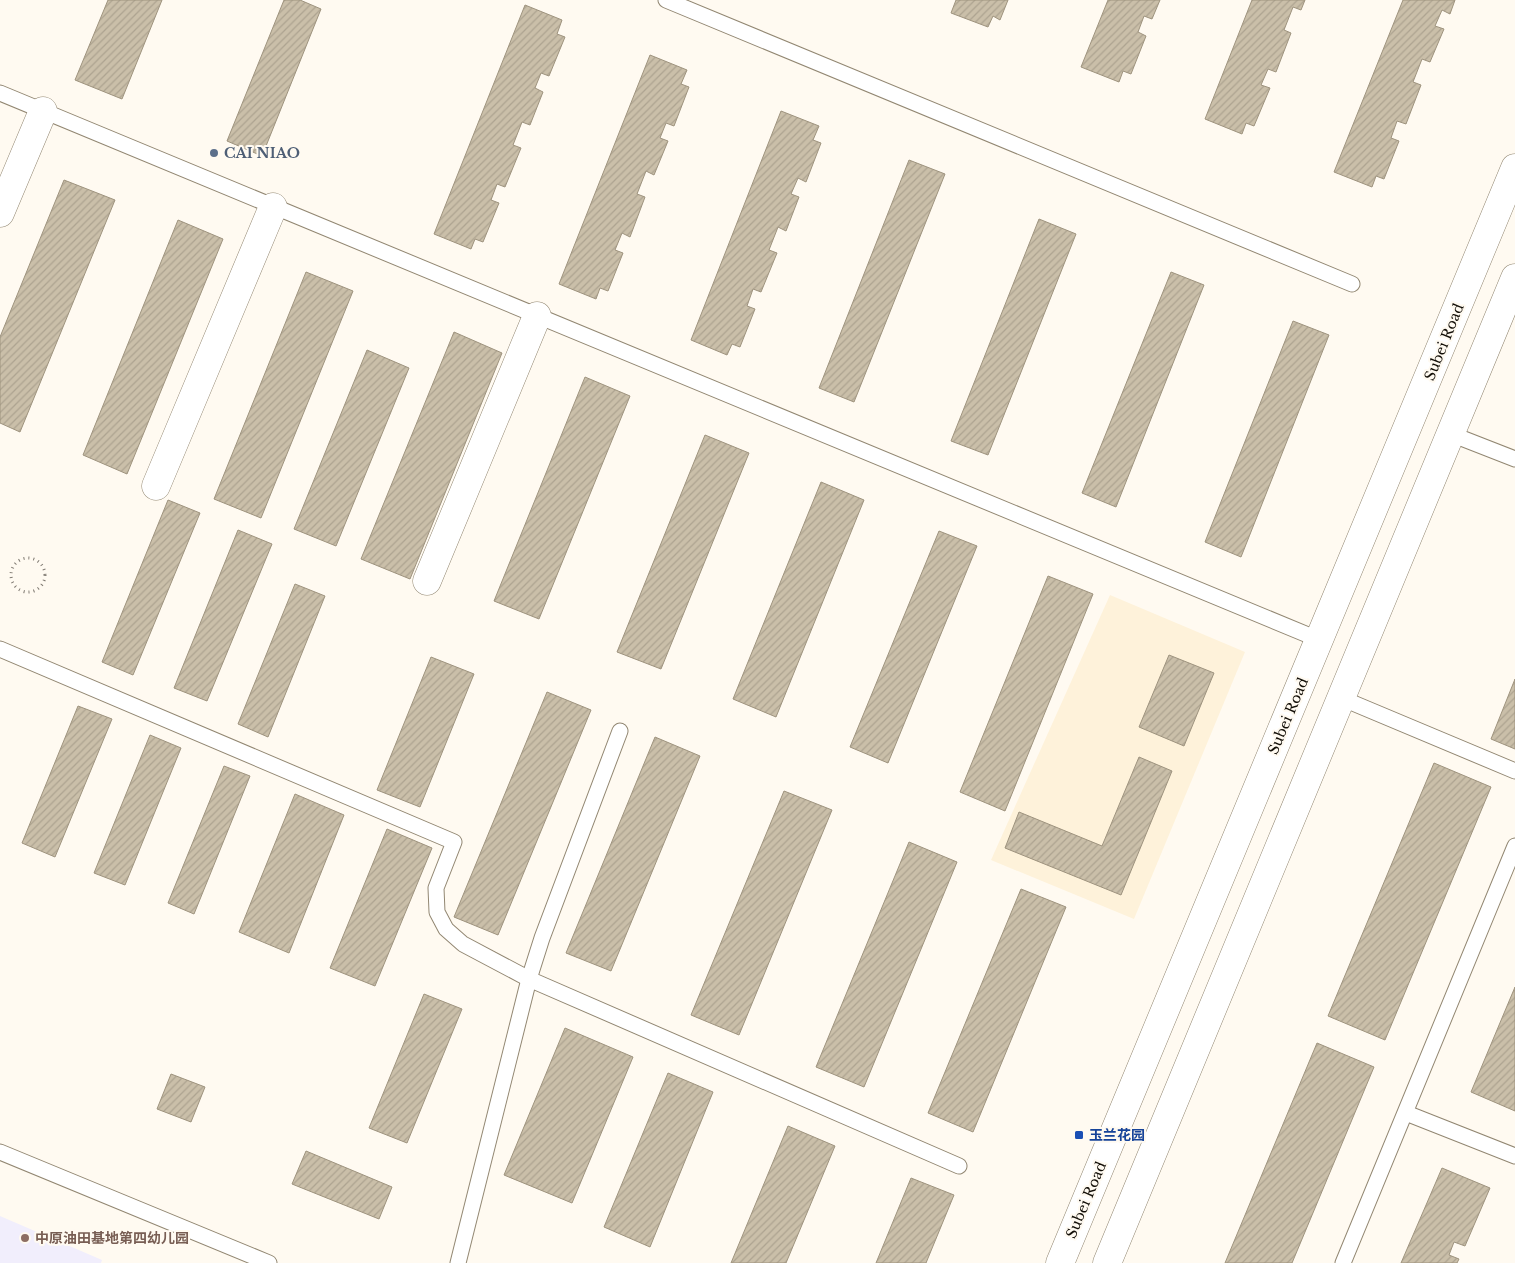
<svg xmlns="http://www.w3.org/2000/svg" width="1515" height="1263" font-family="'Libre Baskerville','Noto Sans SC',serif">
  <style>
    .built { fill: #fef2da }
    .education { fill: #f1eefc }
    .building { fill: url(#building-hatch); stroke: #9e937e }
    .lines { fill: none; stroke-linecap: round; stroke-linejoin: round }
    .lane-casing { stroke: #928772; stroke-width: 17 }
    .street-casing { stroke: #928772; stroke-width: 29 }
    .secondary-casing { stroke: #928772; stroke-width: 29 }
    .path { stroke: #807b73; stroke-width: 3; stroke-dasharray: 1 4; stroke-linecap: butt }
    .lane { stroke: #fff; stroke-width: 15 }
    .street { stroke: #fff; stroke-width: 28 }
    .secondary { stroke: #fff; stroke-width: 28 }
    .service-dot { fill: #5c6f8a; stroke: #fffaf1; stroke-width: 2 }
    .transit-dot { fill: #1a4fb4; stroke: #fffaf1; stroke-width: 2 }
    .education-dot { fill: #8d6e63; stroke: #fffaf1; stroke-width: 2 }
    .labels { text-anchor: middle; stroke-width: 4; stroke-linejoin: round; paint-order: stroke }
    .service-label { font-size: 14px; font-weight: bold; fill: #4e5e75; stroke: #fffaf1; text-anchor: start }
    .street-label { font-size: 14px; fill: #130f08; stroke: #fffaf1 }
    .transit-label { font-size: 14px; font-weight: bold; fill: #164399; stroke: #fffaf1; text-anchor: start }
    .education-label { font-size: 14px; font-weight: bold; fill: #785e54; stroke: #fffaf1; text-anchor: start }
  </style>
  <defs>
    <pattern id="building-hatch" width="6" height="6" patternUnits="userSpaceOnUse" patternTransform="scale(1.25)"><rect width="6" height="6" fill="#cabfa9"/><path d="M-1 1l2-2M0 6l6-6M5 7l2-2" fill="none" stroke="#ada390"/></pattern>
  </defs>
  <rect width="100%" height="100%" fill="#fffaf1"/>
  <polygon class="built" points="1110,595 1245,652 1134,919 991,860"/>
  <polygon class="education" points="0,1216 102,1260 101,1263 0,1263"/>
  <g class="building">
    <polygon points="108,0 162,0 122,99 75,80"/>
    <polygon points="284,0 300,0 321,9 262,156 227,141"/>
    <polygon points="956,0 1008,0 1000,20 993,16 988,27 951,13"/>
    <polygon points="1108,0 1160,0 1152,19 1144,16 1138,32 1146,36 1131,74 1123,71 1119,82 1081,67"/>
    <polygon points="1252,0 1305,0 1301,10 1293,7 1284,30 1291,33 1276,72 1268,69 1261,85 1270,88 1254,126 1246,123 1242,134 1205,119"/>
    <polygon points="1403,0 1455,0 1450,14 1442,10 1435,26 1444,29 1430,62 1422,59 1413,82 1421,85 1406,124 1397,121 1391,138 1399,141 1384,179 1376,176 1372,187 1334,172"/>
    <polygon points="525,5 562,20 557,34 565,37 549,76 541,73 535,88 543,92 530,125 522,122 513,145 521,148 505,187 497,184 491,200 499,203 483,242 475,239 471,249 434,234"/>
    <polygon points="650,55 687,70 681,84 689,87 674,126 666,123 660,138 668,141 654,175 646,171 637,194 645,197 630,237 622,233 615,250 623,253 608,291 600,288 596,299 559,284"/>
    <polygon points="781,111 819,126 813,140 821,143 806,182 798,178 791,194 799,197 786,231 778,227 769,250 777,253 761,292 753,289 747,306 755,309 740,347 732,344 727,355 691,340"/>
    <polygon points="909,160 945,174 854,402 819,388"/>
    <polygon points="64,180 115,200 20,432 0,423 0,337"/>
    <polygon points="1039,219 1076,234 988,455 951,441"/>
    <polygon points="178,220 223,239 127,474 83,455"/>
    <polygon points="306,272 353,291 261,518 214,499"/>
    <polygon points="1171,272 1204,285 1116,507 1082,493"/>
    <polygon points="1293,321 1329,335 1241,557 1205,542"/>
    <polygon points="454,332 502,353 410,579 361,559"/>
    <polygon points="367,350 409,368 336,546 294,529"/>
    <polygon points="585,377 630,396 539,619 494,601"/>
    <polygon points="705,435 749,453 661,669 617,652"/>
    <polygon points="821,482 864,500 776,717 733,699"/>
    <polygon points="168,500 200,513 133,675 102,662"/>
    <polygon points="238,530 272,544 207,701 174,688"/>
    <polygon points="939,531 977,546 888,763 850,747"/>
    <polygon points="1048,576 1093,594 1005,811 960,792"/>
    <polygon points="295,584 325,596 268,737 238,724"/>
    <polygon points="1169,655 1214,673 1184,746 1139,727"/>
    <polygon points="431,657 474,674 420,807 377,790"/>
    <polygon points="1515,679 1515,749 1491,739"/>
    <polygon points="547,692 591,710 498,935 454,917"/>
    <polygon points="78,706 112,719 55,857 22,843"/>
    <polygon points="150,735 181,748 125,885 94,873"/>
    <polygon points="655,737 700,756 611,971 566,953"/>
    <polygon points="1139,757 1172,771 1121,895 1005,848 1019,812 1102,846"/>
    <polygon points="1434,763 1491,787 1385,1040 1328,1016"/>
    <polygon points="224,766 250,776 194,914 168,903"/>
    <polygon points="784,791 832,810 739,1035 691,1015"/>
    <polygon points="295,794 344,815 289,953 239,932"/>
    <polygon points="387,829 432,848 375,986 330,968"/>
    <polygon points="909,842 957,862 864,1087 816,1067"/>
    <polygon points="1021,889 1066,907 973,1132 928,1113"/>
    <polygon points="1515,987 1515,1111 1471,1092"/>
    <polygon points="424,994 462,1009 407,1143 369,1128"/>
    <polygon points="565,1028 633,1057 572,1203 504,1175"/>
    <polygon points="1317,1043 1374,1067 1292,1263 1225,1263"/>
    <polygon points="668,1073 713,1092 650,1247 604,1227"/>
    <polygon points="171,1074 205,1087 191,1122 157,1109"/>
    <polygon points="788,1126 835,1146 786,1263 731,1263"/>
    <polygon points="306,1151 392,1187 379,1219 292,1184"/>
    <polygon points="1442,1168 1490,1188 1465,1246 1454,1242 1449,1255 1459,1259 1457,1263 1401,1263"/>
    <polygon points="911,1178 954,1195 926,1263 876,1263"/>
  </g>
  <g class="lines">
    <defs>
      <g id="lane">
        <polyline points="666,0 1352,284"/>
        <polyline points="0,93 1320,640"/>
        <polyline points="1451,434 1515,459"/>
        <polyline points="0,649 454,842 436,888 437,912 446,929 463,944 529,979 959,1166"/>
        <polyline points="1341,698 1515,771"/>
        <polyline points="1406,1113 1515,1156"/>
        <polyline points="0,1152 269,1263"/>
        <polyline points="458,1263 529,979 542,938 620,731"/>
        <polyline points="1343,1263 1515,846"/>
      </g>
      <g id="street">
        <polyline points="0,213 43,111"/>
        <polyline points="156,486 273,207"/>
        <polyline points="427,581 537,316"/>
      </g>
      <g id="secondary">
        <polyline points="1060,1263 1515,168"/>
        <polyline points="1107,1263 1515,278"/>
      </g>
    </defs>
    <use href="#lane" class="lane-casing"/>
    <use href="#street" class="street-casing"/>
    <use href="#secondary" class="secondary-casing"/>
    <circle class="path" cx="28" cy="575" r="17"/>
    <use href="#lane" class="lane"/>
    <use href="#street" class="street"/>
    <use href="#secondary" class="secondary"/>
  </g>
  <circle class="service-dot" cx="214" cy="153" r="5"/>
  <rect class="transit-dot" x="1074" y="1130" width="10" height="10" rx="2.5"/>
  <circle class="education-dot" cx="25" cy="1238" r="5"/>
  <g class="labels">
    <g class="service-label">
      <text x="224" y="158">CAI NIAO</text>
    </g>
    <g class="street-label">
      <text transform="translate(1444 342) rotate(-68)" y="5">Subei Road</text>
      <text transform="translate(1288 716) rotate(-67)" y="5">Subei Road</text>
      <text transform="translate(1086 1200) rotate(-67)" y="5">Subei Road</text>
    </g>
    <g class="transit-label">
      <text x="1089" y="1140">玉兰花园</text>
    </g>
    <g class="education-label">
      <text x="35" y="1243">中原油田基地第四幼儿园</text>
    </g>
  </g>
</svg>
